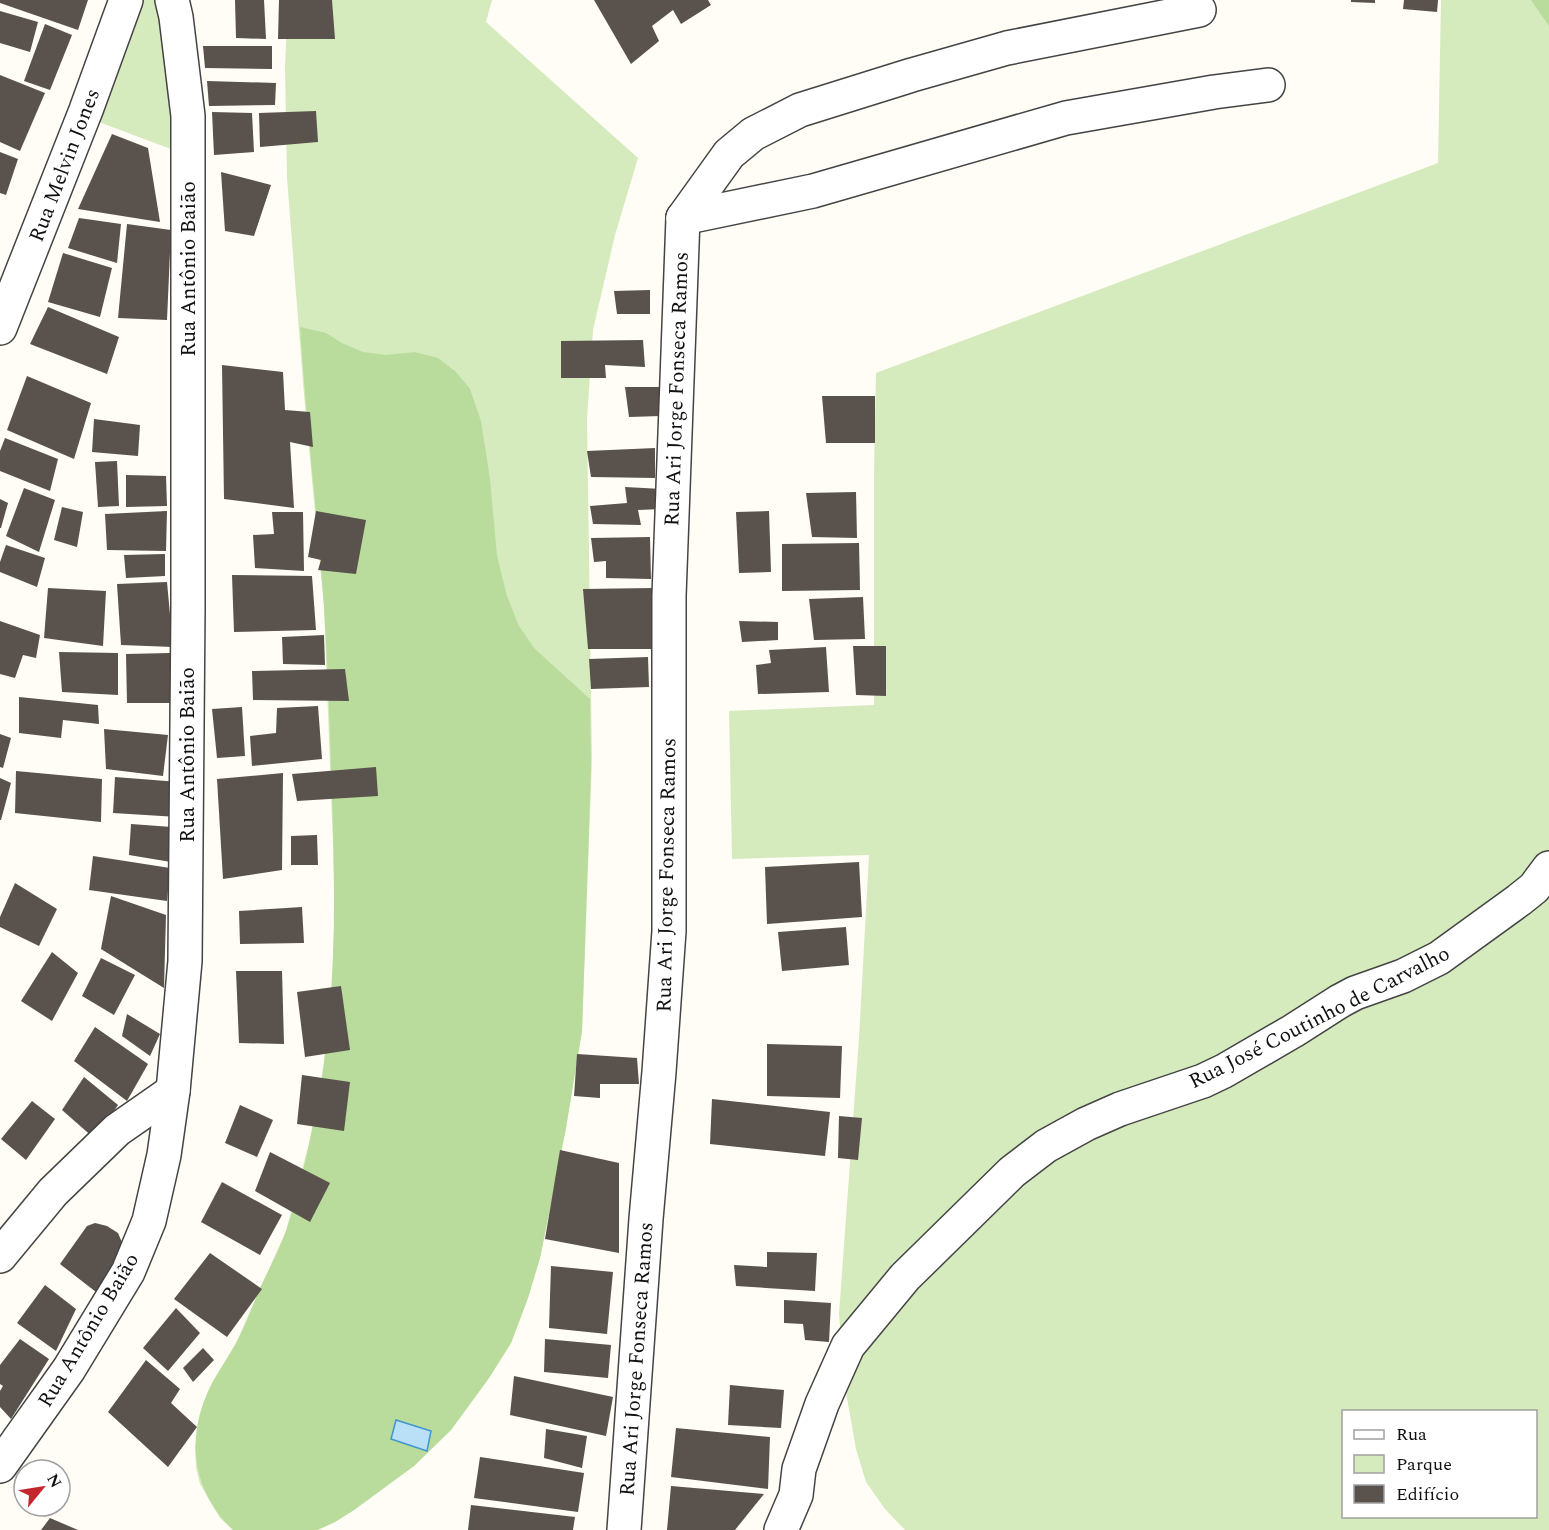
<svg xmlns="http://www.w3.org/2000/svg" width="1549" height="1530" font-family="Spectral,serif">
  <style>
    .green { fill: #d5ebbd; fill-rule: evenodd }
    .forest { fill: #b9dc9c }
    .water { fill: #b9e0f7; stroke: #3f96cf; stroke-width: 1.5 }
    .building { fill: #5a524d }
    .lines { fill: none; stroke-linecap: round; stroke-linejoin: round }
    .minor-casing { stroke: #444; stroke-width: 36 }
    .minor { stroke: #fff; stroke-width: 33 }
    .labels { text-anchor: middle; stroke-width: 6; stroke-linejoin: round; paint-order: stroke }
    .street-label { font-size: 21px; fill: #111; stroke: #fff }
  </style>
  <rect width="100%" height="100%" fill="#fffdf5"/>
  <g class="green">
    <polygon points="136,0 159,0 179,152 96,121"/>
    <polygon points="288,0 492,0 486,22 638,158 615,235 593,330 587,419 592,759 582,1031 566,1128 540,1258 528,1298 511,1343 489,1378 451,1430 414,1466 354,1510 335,1522 318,1530 233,1530 220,1518 200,1484 196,1468 195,1447 204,1401 213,1381 236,1343 286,1231 309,1143 325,1067 335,945 333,846 324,607 304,395 287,178 285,66"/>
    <path d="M1441,0H1549V1530H905L885,1509L866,1482L856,1449L845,1387L839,1314L859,1038L869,855L732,859L729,711L874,705V472L876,373L1438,163ZM1344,1412H1536V1516H1344Z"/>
  </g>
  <g class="forest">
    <polygon points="1531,0 1549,0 1549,26"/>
    <path d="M300,327L326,333L342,343L363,352L386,355L415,352L438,358L456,372L470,389L481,421L490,479L497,556L507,596L519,626L535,649L590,699L591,770L582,1031L566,1128L540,1258L528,1298L511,1343L489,1378L451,1430L414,1466L354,1510L335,1522L317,1530H233C196,1495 186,1446 205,1399C212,1380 225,1363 235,1345C245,1327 252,1307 260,1288C269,1269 279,1250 286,1231C299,1194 307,1154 315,1116C336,1010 336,907 332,800C330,735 328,671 324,606C317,513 306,420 300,327Z"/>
  </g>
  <polygon class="water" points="396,1420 431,1431 427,1451 391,1439"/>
  <g class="building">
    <polygon points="0,0 88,0 78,30 0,3"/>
    <polygon points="235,0 264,0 266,39 236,38"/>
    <polygon points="279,0 332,0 335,39 278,39"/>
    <polygon points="594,0 708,0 711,5 681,24 673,10 652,26 659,41 631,64"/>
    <polygon points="1351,0 1375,0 1375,3 1351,2"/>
    <polygon points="1404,0 1438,0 1437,12 1403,9"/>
    <polygon points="0,11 38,22 30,52 0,43"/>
    <polygon points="45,24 72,35 50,90 24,81"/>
    <polygon points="203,46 272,46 272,69 205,68"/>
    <polygon points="0,75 45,93 20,151 0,142"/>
    <polygon points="207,81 276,83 275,105 209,106"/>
    <polygon points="316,111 318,142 260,147 259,113"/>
    <polygon points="212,112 252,113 254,152 214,155"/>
    <polygon points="112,134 148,148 160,222 78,209"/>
    <polygon points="0,152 18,159 6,195 0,193"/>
    <polygon points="221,172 271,185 254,236 225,231"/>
    <polygon points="79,218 121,224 117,263 68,248"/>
    <polygon points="127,224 171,230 167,320 118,318"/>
    <polygon points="63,253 112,268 100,317 48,302"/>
    <polygon points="650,290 650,314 617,314 614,291"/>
    <polygon points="48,307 119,337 107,374 30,344"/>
    <polygon points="643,340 645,367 605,365 606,378 561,378 561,341"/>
    <polygon points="222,365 283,372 285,410 310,412 313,447 290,442 294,508 224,499"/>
    <polygon points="27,376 91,403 74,459 7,430"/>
    <polygon points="625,387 660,387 661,416 629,417"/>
    <polygon points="822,396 875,396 875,443 826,443"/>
    <polygon points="94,419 140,425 138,456 92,452"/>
    <polygon points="5,438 58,459 50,491 0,471 0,451"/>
    <polygon points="655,448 655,478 591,477 587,451"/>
    <polygon points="117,461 119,506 98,507 95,462"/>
    <polygon points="126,475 166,476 167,506 126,507"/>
    <polygon points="625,487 662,489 662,509 638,510 641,525 593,524 590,506 627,503"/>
    <polygon points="24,488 55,500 39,552 6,536"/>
    <polygon points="856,492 857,538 812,537 806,493"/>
    <polygon points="0,499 8,503 1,528 0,528"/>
    <polygon points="62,507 83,512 77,547 54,540"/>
    <polygon points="167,511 166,551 107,550 105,514"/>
    <polygon points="316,511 366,520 356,574 318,570 321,560 308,557"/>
    <polygon points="769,511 771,572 739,573 736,512"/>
    <polygon points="272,512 303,512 304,571 255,568 253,535 274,534"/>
    <polygon points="650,537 651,579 606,578 606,561 594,562 591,538"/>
    <polygon points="859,543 860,590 782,591 782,544"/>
    <polygon points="6,545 45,558 37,587 0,572 0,562"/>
    <polygon points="165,554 165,576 126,578 124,555"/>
    <polygon points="232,575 312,576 316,630 234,632"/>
    <polygon points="167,582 173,647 121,645 117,584"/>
    <polygon points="48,588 106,591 103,646 44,638"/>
    <polygon points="653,588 654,649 588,649 583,589"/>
    <polygon points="863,597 865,639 814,640 809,599"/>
    <polygon points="0,621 40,635 36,658 23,655 15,678 0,674"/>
    <polygon points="739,621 778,622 778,640 742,642"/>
    <polygon points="324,635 325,665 283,664 282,637"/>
    <polygon points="853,646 886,646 886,696 856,695"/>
    <polygon points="826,647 829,692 758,694 756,665 771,663 769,650"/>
    <polygon points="59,652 118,653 118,695 62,692"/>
    <polygon points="170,653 172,703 127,703 126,654"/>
    <polygon points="648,657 649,687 591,689 589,659"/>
    <polygon points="345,669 349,701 253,700 252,671"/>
    <polygon points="19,697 98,705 99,724 63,720 61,738 19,733"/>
    <polygon points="318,706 322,759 252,766 250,736 276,733 277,708"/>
    <polygon points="242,707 245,756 217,758 212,709"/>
    <polygon points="104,729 168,735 163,776 106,769"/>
    <polygon points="0,734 11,738 3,768 0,767"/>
    <polygon points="376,767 378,796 297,801 292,774"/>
    <polygon points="16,771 102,779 101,822 15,813"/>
    <polygon points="283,773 282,870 223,879 217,779"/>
    <polygon points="115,777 179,782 178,817 113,813"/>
    <polygon points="0,778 11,783 1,820 0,820"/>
    <polygon points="131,824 172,827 171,862 129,855"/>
    <polygon points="317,835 318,865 291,865 291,836"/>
    <polygon points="93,856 170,868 167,901 89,890"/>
    <polygon points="859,862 862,917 767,924 765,867"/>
    <polygon points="15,883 57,909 39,946 0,927 0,917"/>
    <polygon points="111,896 166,915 164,988 101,949"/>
    <polygon points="302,907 304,943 240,944 239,911"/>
    <polygon points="846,927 849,965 782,971 778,932"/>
    <polygon points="52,952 78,973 52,1021 21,1001"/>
    <polygon points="101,958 135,975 114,1015 82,996"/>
    <polygon points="236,971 282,971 284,1044 239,1043"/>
    <polygon points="341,986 350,1050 305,1057 297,992"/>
    <polygon points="127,1014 160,1034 150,1056 122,1036"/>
    <polygon points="95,1027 148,1064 127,1101 74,1061"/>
    <polygon points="767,1044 842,1046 840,1098 767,1096"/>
    <polygon points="577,1054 637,1058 639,1084 600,1084 600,1098 574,1096"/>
    <polygon points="302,1075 350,1082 344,1131 297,1124"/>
    <polygon points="84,1077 118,1105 95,1139 62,1110"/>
    <polygon points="712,1099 830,1112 825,1156 710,1144"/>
    <polygon points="32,1101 55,1119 26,1160 1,1139"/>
    <polygon points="240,1105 273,1120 257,1157 225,1143"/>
    <polygon points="839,1116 862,1118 858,1160 838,1158"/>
    <polygon points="560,1150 619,1163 619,1253 545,1239"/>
    <polygon points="270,1152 330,1183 310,1222 255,1191"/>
    <polygon points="222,1182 282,1215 260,1255 201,1222"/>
    <polygon points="95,1223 107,1226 118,1233 124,1247 122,1260 96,1292 60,1264 87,1226"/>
    <polygon points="767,1252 817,1253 815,1291 736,1286 734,1265 767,1267"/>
    <polygon points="210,1253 262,1289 227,1337 174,1299"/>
    <polygon points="551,1266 613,1272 607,1334 549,1328"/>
    <polygon points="45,1285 76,1309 56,1351 17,1323"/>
    <polygon points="784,1300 831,1303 829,1342 805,1340 803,1324 784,1323"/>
    <polygon points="176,1308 200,1333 168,1371 143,1348"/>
    <polygon points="20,1339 49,1359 11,1419 0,1407 0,1391 3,1386 0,1384 0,1365"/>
    <polygon points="545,1339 611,1345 608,1378 544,1372"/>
    <polygon points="203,1348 214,1360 193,1382 183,1368"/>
    <polygon points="146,1360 180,1389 171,1403 197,1427 168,1467 108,1412"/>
    <polygon points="514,1376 613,1397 606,1436 510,1415"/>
    <polygon points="730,1385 784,1390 781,1428 728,1425"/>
    <polygon points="676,1428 770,1437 768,1489 671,1477"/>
    <polygon points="546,1429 587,1436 582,1468 544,1458"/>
    <polygon points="480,1457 584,1473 578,1512 474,1498"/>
    <polygon points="671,1486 764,1494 735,1530 667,1530"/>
    <polygon points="471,1505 575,1517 573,1530 468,1530"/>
    <polygon points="50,1518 78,1530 41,1530"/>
  </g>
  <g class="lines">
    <defs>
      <g id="minor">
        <polyline points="683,218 813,191 1066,118 1214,92 1268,85"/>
        <polyline points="683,218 729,154 753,134 800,110 912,75 1007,48 1199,10"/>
        <polyline points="0,328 86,110 126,0"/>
        <polyline points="0,1256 53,1192 117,1130 173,1091"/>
        <polyline points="0,1466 69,1369 128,1272 149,1221 164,1155 173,1091 185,961 188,607 188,116 176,17 172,0"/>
        <polyline points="624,1530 646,1219 659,1072 669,931 669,596 683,218"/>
        <polyline points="781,1530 796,1495 799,1469 822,1404 848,1346 905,1277 1012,1172 1046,1146 1086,1124 1120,1109 1203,1081 1224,1071 1293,1031 1340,1001 1355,993 1403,976 1439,958 1519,900 1534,888 1549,868"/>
      </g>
    </defs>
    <use href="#minor" class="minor-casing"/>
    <use href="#minor" class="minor"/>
  </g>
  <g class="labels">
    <g class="street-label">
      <text transform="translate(64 165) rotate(-69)" y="7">Rua Melvin Jones</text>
      <text transform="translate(188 269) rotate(-90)" y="7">Rua Antônio Baião</text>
      <text transform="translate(676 389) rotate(-88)" y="7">Rua Ari Jorge Fonseca Ramos</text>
      <text transform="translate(187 755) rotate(-90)" y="7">Rua Antônio Baião</text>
      <text transform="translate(666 875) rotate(-89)" y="7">Rua Ari Jorge Fonseca Ramos</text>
      <text transform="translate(1319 1017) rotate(-27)" y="7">Rua José Coutinho de Carvalho</text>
      <text transform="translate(88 1330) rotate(-59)" y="7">Rua Antônio Baião</text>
      <text transform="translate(636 1359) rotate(-86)" y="7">Rua Ari Jorge Fonseca Ramos</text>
    </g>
  </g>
  <rect x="1342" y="1410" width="195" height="108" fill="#ffffff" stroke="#a0a0a0" stroke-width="1.5"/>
  <rect x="1354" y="1430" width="30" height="9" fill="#ffffff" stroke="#a0a0a0" stroke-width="1.5"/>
  <text x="1396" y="1440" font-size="18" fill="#111111">Rua</text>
  <rect x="1354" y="1455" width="30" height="18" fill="#d5ebbd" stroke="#a0a0a0" stroke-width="1.5"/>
  <text x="1396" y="1470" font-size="18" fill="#111111">Parque</text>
  <rect x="1354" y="1485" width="30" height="18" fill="#5a524d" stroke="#a0a0a0" stroke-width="1.5"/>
  <text x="1396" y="1500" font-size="18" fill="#111111">Edifício</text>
  <g transform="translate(42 1488) rotate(60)"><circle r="28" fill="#ffffff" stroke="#a0a0a0" stroke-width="1.5"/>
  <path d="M0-4.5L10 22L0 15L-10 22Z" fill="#c4262e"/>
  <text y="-9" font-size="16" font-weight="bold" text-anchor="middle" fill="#111111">N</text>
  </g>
</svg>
